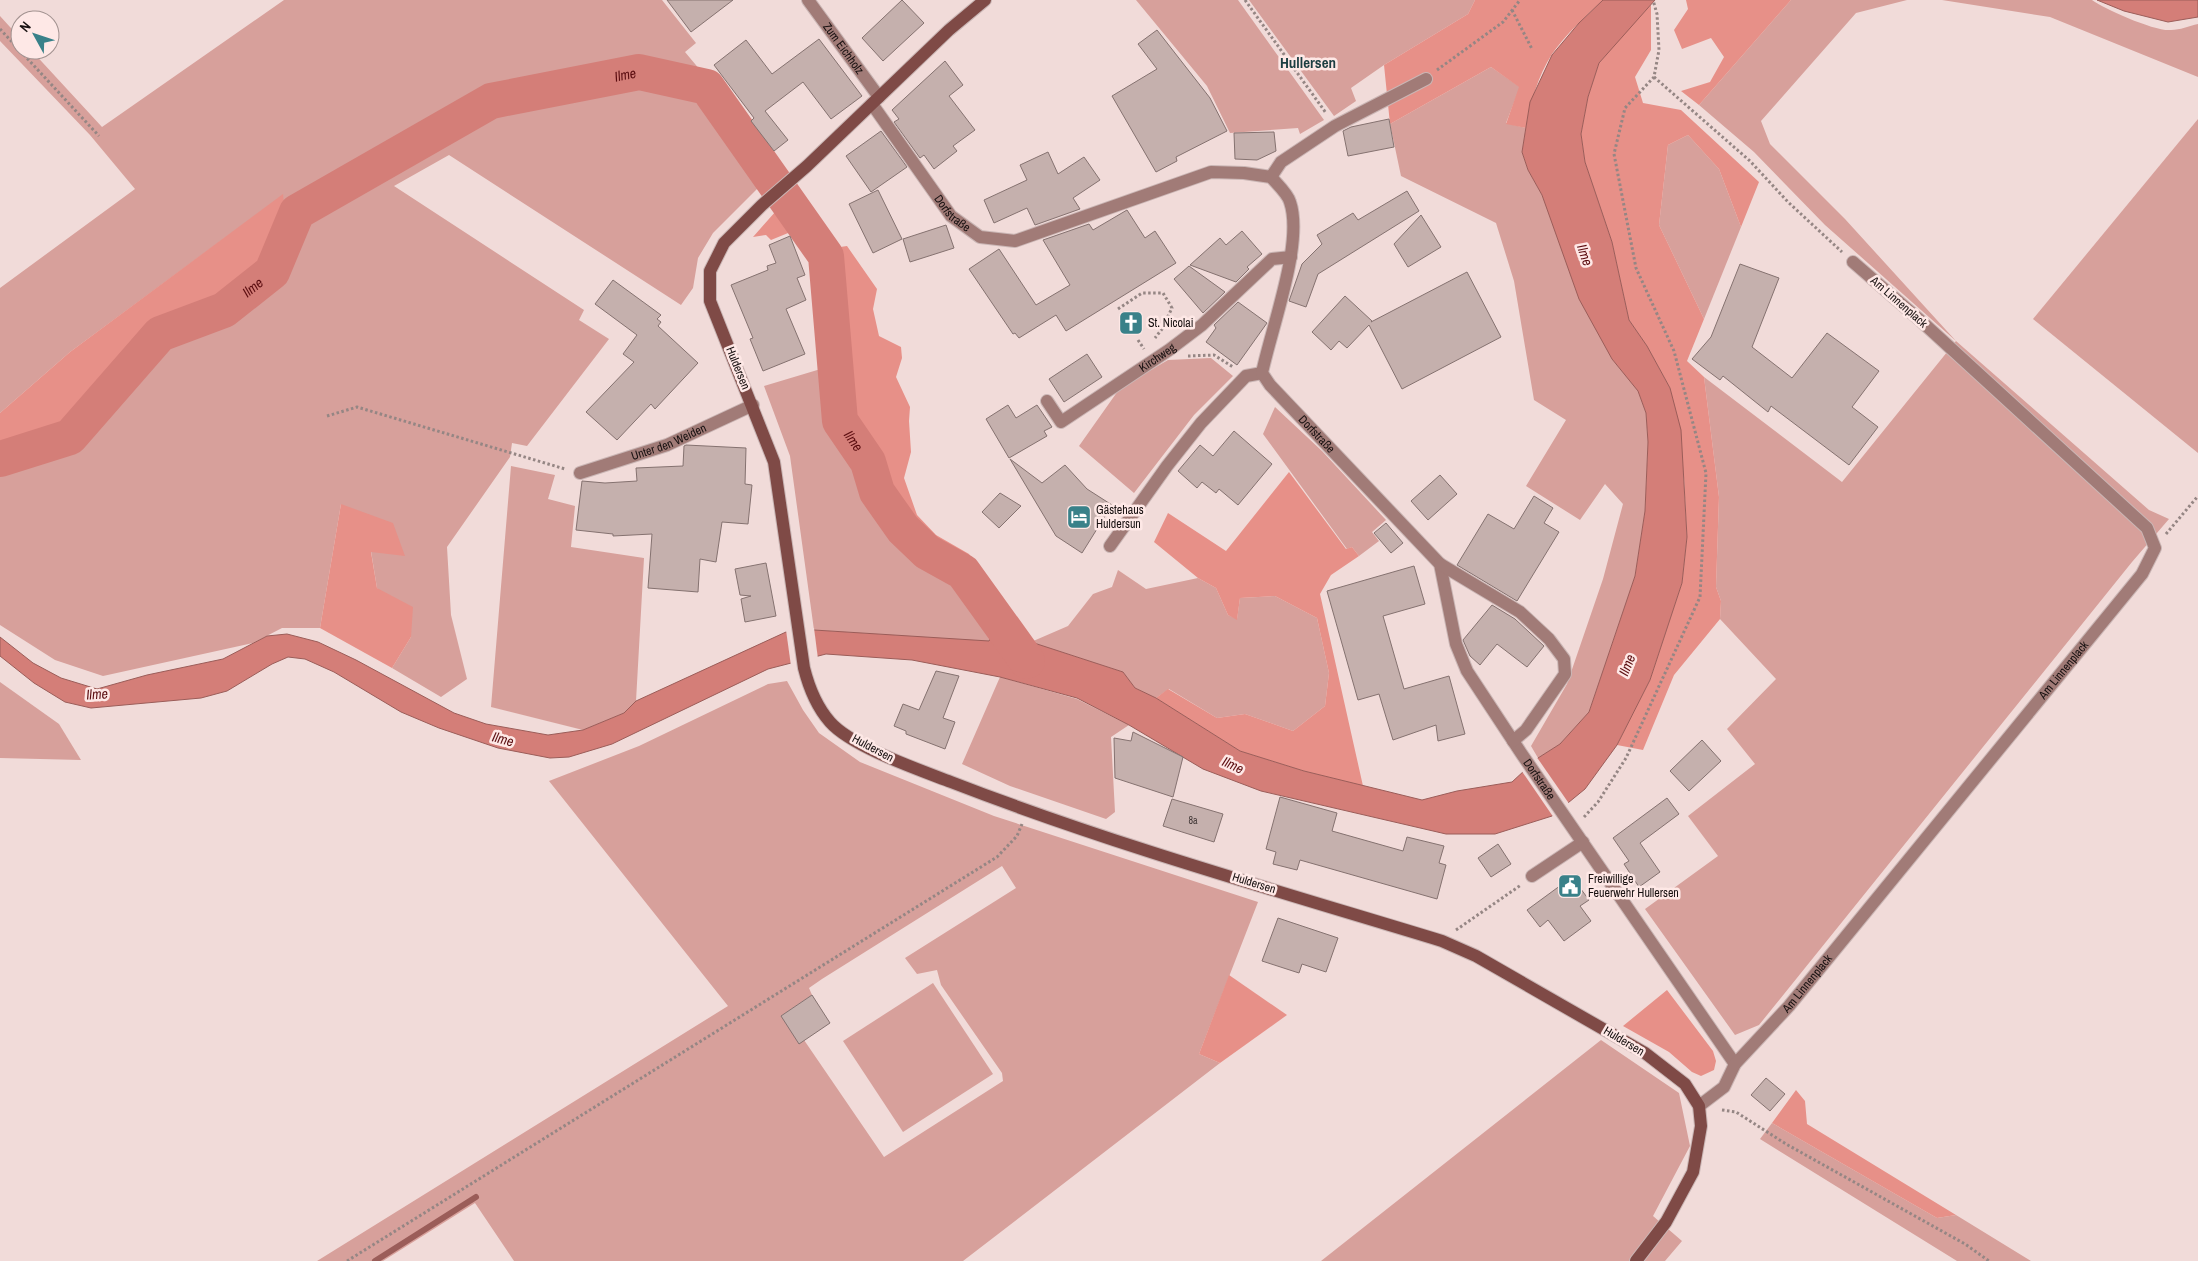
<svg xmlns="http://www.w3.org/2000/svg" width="2198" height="1261" font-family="'Archivo Narrow',sans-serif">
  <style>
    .green { fill: #d7a09b; fill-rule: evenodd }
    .forest { fill: #e79088 }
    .water { fill: #d47e78; stroke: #9b5d59 }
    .pier { fill: #f1dbd9 }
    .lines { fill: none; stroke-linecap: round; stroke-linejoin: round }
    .stream { stroke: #9b5d59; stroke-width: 6 }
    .river { stroke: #d47e78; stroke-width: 36 }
    .building { fill: #c5b0ad; stroke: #857270 }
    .lane-casing { stroke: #cab6b5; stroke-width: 14 }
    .street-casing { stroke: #cab6b5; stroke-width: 14 }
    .secondary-casing { stroke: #cab6b5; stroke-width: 14 }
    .path { stroke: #958684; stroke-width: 3; stroke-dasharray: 2.5 2.5; stroke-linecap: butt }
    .lane { stroke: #a17b77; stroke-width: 12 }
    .street { stroke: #a17b77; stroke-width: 12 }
    .secondary { stroke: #7f4a46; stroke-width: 12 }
    .labels { text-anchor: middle; stroke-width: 5; stroke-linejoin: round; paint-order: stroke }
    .number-label { font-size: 10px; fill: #423837 }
    .street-label { font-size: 12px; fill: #171010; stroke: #fee8e6 }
    .poi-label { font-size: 12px; fill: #171010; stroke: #fee8e6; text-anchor: start }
    .water-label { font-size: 14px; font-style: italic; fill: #5b0d10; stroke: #fee8e6 }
    .quarter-label { font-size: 15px; font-weight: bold; fill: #1c3e42; stroke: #fee8e6 }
  </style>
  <rect width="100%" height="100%" fill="#f1dbd9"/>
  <g class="green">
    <polygon points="284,0 662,0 696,43 685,52 741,119 778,171 763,183 713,233 698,258 693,288 681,305 449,155 394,186 584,310 579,320 609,339 527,446 512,443 510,457 447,547 451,615 467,679 441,697 392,668 411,637 377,588 371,551 341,504 320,628 282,628 253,643 103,676 55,660 0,625 0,446 64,426 156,327 219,301 283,195 70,352 0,413 0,288 135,189 90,135 0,41 0,16 20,38 20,50 31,50 102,127"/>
    <polygon points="1136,0 1238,0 1324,120 1300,134 1298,128 1230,133 1207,86"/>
    <polygon points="1249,0 1475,0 1468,14 1384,65 1351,88 1356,101 1334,116"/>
    <polygon points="1791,0 1907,0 1856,13 1761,121 1770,144 1845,219 1956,341 2149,510 2169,519 2132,562 1759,1025 1735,1035 1645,909 1718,856 1688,816 1755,764 1727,729 1776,679 1720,619 1721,601 1716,587 1719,497 1704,377 1842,482 1956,341 1825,225 1754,152 1699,105"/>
    <path d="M1942,0H2092C2104,9 2156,32 2171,30C2180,30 2189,26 2198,24V77L2050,17Z"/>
    <polygon points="1491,67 1520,87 1506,123 1526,128 1522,152 1528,170 1542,195 1612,359 1638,390 1646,413 1648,442 1645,511 1635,576 1589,712 1560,744 1538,758 1531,746 1567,684 1603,579 1623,504 1605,484 1580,520 1526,486 1566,420 1534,400 1514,281 1496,223 1401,176 1390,124"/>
    <polygon points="2198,119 2198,453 2033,319"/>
    <polygon points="1688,135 1719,169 1741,227 1704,319 1659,225 1668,145"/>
    <polygon points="1211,358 1233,376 1194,415 1134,493 1079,446 1120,388 1168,360"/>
    <polygon points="824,368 834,421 873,502 926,561 941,569 961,586 992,636 989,642 814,630 790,456 764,386"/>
    <polygon points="1275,407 1322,451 1386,520 1372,532 1379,541 1359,556 1352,547 1347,549 1263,434"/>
    <polygon points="511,466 555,475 548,499 575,506 571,547 644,558 636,701 624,713 583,730 491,707"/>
    <polygon points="1118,570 1146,589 1198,578 1216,588 1228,615 1237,619 1240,598 1275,596 1317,618 1329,673 1325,706 1293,731 1245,714 1217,718 1169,689 1156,698 1135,688 1123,672 1031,642 1068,626 1093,594 1112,587"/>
    <polygon points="1000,677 1077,699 1129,725 1111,737 1115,812 1106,819 1010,786 962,764"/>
    <path d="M787,681L803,710L819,733L860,762L994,816L1258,902L1199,1054L1220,1063L963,1261H514L475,1203L383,1261H317L728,1006L549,781L639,746L768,684ZM1002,866L1016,888L905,958L917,974L937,970L941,985L1002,1073L1003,1081L884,1157L804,1040L781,1016L812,995L809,988L822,979Z"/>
    <polygon points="0,682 59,724 81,760 0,758"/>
    <polygon points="933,983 993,1074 903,1132 843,1041"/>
    <polygon points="1601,1040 1679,1093 1690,1146 1653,1216 1682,1241 1665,1261 1321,1261"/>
    <polygon points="1772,1123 1937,1218 1956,1215 2031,1261 1957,1261 1760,1139"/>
  </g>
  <g class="forest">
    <path d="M1475,0H1603C1585,17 1566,34 1552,54C1538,76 1530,103 1526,128L1506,124L1519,87L1491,67L1390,124L1384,65L1468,14Z"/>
    <polygon points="1686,0 1791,0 1699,105 1681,91 1710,82 1724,57 1711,38 1682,49 1674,30 1688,9"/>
    <polygon points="1651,5 1651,50 1635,77 1643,103 1681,110 1759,182 1741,227 1719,169 1688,135 1668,145 1659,225 1704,319 1687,361 1704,377 1719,497 1716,587 1721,601 1720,619 1674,675 1643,750 1617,745 1650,680 1682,583 1687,537 1684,478 1670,388 1647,346 1629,320 1612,242 1585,162 1581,134 1588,97 1599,63 1628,28"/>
    <polygon points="798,192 815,218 827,249 847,246 877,289 873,309 879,336 901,347 902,358 896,377 910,407 909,421 911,452 904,478 917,515 936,535 969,554 1031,642 992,636 961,586 941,569 926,561 903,543 873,502 834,421 824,368 825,344 813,264 803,240 793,231 771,240 766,235 753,237 776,211"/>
    <polygon points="283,194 285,214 258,271 219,301 156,327 64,426 0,446 0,413 70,352"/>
    <polygon points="1289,472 1346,549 1352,547 1359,556 1331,575 1320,594 1363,786 1304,771 1240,751 1156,698 1168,689 1217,718 1245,714 1293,731 1325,706 1329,673 1317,618 1275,596 1240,598 1237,620 1228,615 1216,588 1198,578 1154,542 1168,513 1226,551"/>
    <polygon points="341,504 393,523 405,556 371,552 377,588 413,607 411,637 392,668 320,628"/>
    <polygon points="1229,975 1287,1015 1220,1063 1199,1054"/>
    <polygon points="1667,990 1713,1051 1716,1061 1714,1070 1701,1076 1692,1072 1669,1052 1623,1026"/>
    <polygon points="1796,1090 1805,1101 1807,1124 1956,1215 1937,1218 1772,1123"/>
  </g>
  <g class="water">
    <polygon points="1603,0 1655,0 1599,63 1588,97 1581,134 1585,162 1612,242 1629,320 1647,346 1670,388 1681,430 1687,537 1682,583 1650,680 1617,745 1585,789 1552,816 1495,834 1446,834 1261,791 1203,769 1129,725 1077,698 1000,677 912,660 826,654 768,669 612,744 569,757 550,758 498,748 439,728 401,712 334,672 305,659 288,657 272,664 227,691 201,698 91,708 65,702 34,683 0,656 0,637 33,663 61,678 97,689 147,675 223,659 267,636 287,634 318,642 356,660 454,713 486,724 548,735 583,730 624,713 636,701 786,632 814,630 989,641 992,636 1031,642 1123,672 1135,688 1156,698 1240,751 1304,771 1422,800 1457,791 1512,782 1538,758 1560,744 1589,712 1635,576 1645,511 1648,442 1646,413 1638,391 1612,359 1579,299 1542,195 1528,170 1522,152 1530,102 1552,55 1579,23"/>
    <polygon points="2097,0 2198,0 2198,17 2168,22 2124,11"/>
  </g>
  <g class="pier">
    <polygon points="814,628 818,659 791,666 786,630"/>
    <polygon points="1536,756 1570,805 1554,818 1521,770"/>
  </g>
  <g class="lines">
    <polyline class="stream" points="375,1261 476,1197"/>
    <path class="river" id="s1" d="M0,459L70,437L160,334L224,310L272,272L297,212L491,101L639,72L707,87L826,256L840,421L868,462L877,492L903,529L927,552L963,572L1027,661"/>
  </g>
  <g class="building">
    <polygon points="667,0 733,0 691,32"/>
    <polygon points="902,0 924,23 883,61 862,38"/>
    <polygon points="1157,30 1210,98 1227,131 1176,157 1177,161 1156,172 1112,96 1157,69 1138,44"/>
    <polygon points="819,39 862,96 831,119 803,82 765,111 788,140 774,151 751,121 754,118 714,65 746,40 772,74"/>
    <polygon points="945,61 963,85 949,96 975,130 953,146 957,151 934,169 924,155 920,158 894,122 899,119 892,110"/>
    <polygon points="1389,119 1394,147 1348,156 1343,131 1351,127"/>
    <polygon points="881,131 907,167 871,192 846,156"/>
    <polygon points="1274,132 1276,151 1257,160 1235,159 1234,133"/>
    <polygon points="1048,152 1058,174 1084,157 1100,180 1073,198 1080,209 1035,225 1027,208 994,223 984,200 1027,180 1020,165"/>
    <polygon points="878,190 902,239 873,253 849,204"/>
    <polygon points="1407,191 1419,211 1318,274 1306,307 1289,301 1302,264 1322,244 1317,235 1353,213 1358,220"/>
    <polygon points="1127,210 1145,238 1155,231 1176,263 1066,331 1056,315 1019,338 1015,333 1013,334 969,269 999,249 1036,305 1070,285 1043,240 1089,224 1093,230"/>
    <polygon points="1421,215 1441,247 1408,267 1394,244"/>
    <polygon points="946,225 954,248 910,262 903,239"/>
    <polygon points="1242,231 1262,254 1247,267 1249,269 1236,282 1190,265 1220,238 1226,245"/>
    <polygon points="790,236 805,275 797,278 806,300 786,309 805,354 763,371 750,339 753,338 731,285 768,270 767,266 776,263 769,245"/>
    <polygon points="1740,264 1779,278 1752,347 1792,378 1827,333 1879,371 1852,407 1878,427 1849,465 1771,406 1768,412 1723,376 1720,380 1692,359 1711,337"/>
    <polygon points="1189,266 1225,292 1203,313 1174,279"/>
    <polygon points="1467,272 1501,337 1402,389 1369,325 1347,348 1339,341 1331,350 1312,332 1345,296 1372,321 1371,322"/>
    <polygon points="613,280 661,315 657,319 661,322 658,326 698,363 655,409 651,404 617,440 586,412 634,362 623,354 637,335 595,304"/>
    <polygon points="1238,302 1267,323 1237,365 1206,342 1216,328 1214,325"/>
    <polygon points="1087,354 1102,377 1064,402 1049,379"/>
    <polygon points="1008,405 1016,418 1037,405 1052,427 1044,431 1047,436 1009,458 986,419"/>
    <polygon points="1234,431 1272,464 1238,505 1219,489 1216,493 1202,482 1197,488 1178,471 1200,445 1213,456"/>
    <polygon points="686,445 746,448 745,484 752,485 748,524 722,522 716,562 700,559 698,592 648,588 652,534 613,536 613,534 576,530 582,481 605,483 637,481 636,468 683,466 684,446"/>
    <polygon points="1010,459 1042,483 1065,465 1087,489 1112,505 1082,553 1056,536"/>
    <polygon points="1440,475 1457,494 1428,520 1411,501"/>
    <polygon points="1000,493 1021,506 999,528 982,512"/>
    <polygon points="1534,496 1553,508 1544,523 1559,532 1517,601 1457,565 1488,514 1514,529"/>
    <polygon points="1386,523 1403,543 1391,553 1374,533"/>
    <polygon points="766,563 776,616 745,622 741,599 751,596 740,595 735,569"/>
    <polygon points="1414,566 1425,604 1383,616 1404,689 1449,676 1465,734 1438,741 1436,725 1393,740 1379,694 1358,700 1327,591"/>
    <polygon points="1492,605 1515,619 1544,646 1527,667 1497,644 1480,665 1470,656 1463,640"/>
    <polygon points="936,671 959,676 943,718 955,722 945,749 906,734 906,731 894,726 903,704 919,710"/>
    <polygon points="1133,732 1183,757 1173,797 1115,778 1114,738 1131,741"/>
    <polygon points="1702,740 1721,761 1689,791 1670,771"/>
    <polygon points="1280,797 1337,813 1332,831 1403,851 1407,837 1444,846 1439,863 1446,865 1437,899 1300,860 1297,870 1273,864 1276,852 1266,849"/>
    <polygon points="1667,798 1679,814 1640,843 1660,872 1639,887 1624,864 1629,861 1613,838"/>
    <polygon points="1172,799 1223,814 1214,842 1163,826"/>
    <polygon points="1498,844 1511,864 1491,877 1478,858"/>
    <polygon points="1572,877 1589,900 1580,906 1591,921 1564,941 1548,920 1540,927 1527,910"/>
    <polygon points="1278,918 1338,938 1326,972 1302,964 1299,973 1262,961"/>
    <polygon points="812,995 830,1023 799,1044 781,1016"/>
    <polygon points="1766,1078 1785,1094 1770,1111 1751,1095"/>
  </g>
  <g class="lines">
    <defs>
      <g id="lane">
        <polyline points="1110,546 1167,466 1201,423 1246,376 1262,373"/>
        <polyline points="1532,876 1583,842"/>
      </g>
      <g id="street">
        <path id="s2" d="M808,0L879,97"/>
        <path id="s3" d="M872,104L951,216L980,237L1015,241L1211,172L1244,173L1271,177C1277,184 1288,194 1290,202C1304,243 1271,329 1262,373L1270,385L1440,564L1456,644L1467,671L1521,753L1735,1064"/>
        <polyline points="1271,177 1281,162 1335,126 1426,79"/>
        <path id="s4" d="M1047,401L1061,422L1169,350L1202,325L1272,259L1291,257"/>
        <path id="s5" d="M580,473L667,445L753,405"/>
        <polyline points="1440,564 1520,612 1549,639 1564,659 1565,674 1526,730 1513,741"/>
        <path id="s6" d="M1699,1106L1724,1087L1735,1064L1789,1006L2142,574L2155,548L2147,528L1921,321L1853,262"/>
      </g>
      <path id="secondary" d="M985,0L949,30L807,166L762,205L724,243L710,271V301L774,462L804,668C809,688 816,706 830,722C852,747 920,770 951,782C1111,844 1278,891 1442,941L1476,956L1645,1053L1685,1084L1699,1106L1701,1126L1693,1172L1666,1222L1636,1261"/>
    </defs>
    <use href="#lane" class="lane-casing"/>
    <use href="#street" class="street-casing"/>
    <use href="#secondary" class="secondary-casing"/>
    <g class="path">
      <polyline points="1245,0 1326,113"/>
      <polyline points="1512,10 1532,49"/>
      <polyline points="0,29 99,136"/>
      <polyline points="1437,70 1503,22 1520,0"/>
      <polyline points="1654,77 1750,161 1788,202 1842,252"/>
      <polyline points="1118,309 1142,293 1163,293 1172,308 1162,329 1155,338"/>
      <polyline points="1138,340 1144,349"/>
      <polyline points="1188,356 1214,355 1233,367"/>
      <polyline points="327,416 357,407 565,469"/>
      <polyline points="2166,534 2198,496"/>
      <polyline points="1584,817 1598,802 1626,758 1700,597 1706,473 1674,351 1636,268 1614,154 1625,108 1654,77 1659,50 1657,14 1653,0"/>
      <polyline points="1456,930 1521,885"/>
      <polyline points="1722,1110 1736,1112 1786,1144 1965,1244 1989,1261"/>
      <polyline points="347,1261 997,857 1017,836 1022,824"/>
    </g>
    <use href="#lane" class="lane"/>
    <use href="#street" class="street"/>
    <use href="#secondary" class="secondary"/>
  </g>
  <defs>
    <symbol id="church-square" viewBox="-11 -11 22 22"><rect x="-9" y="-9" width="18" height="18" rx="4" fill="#398189" stroke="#fee8e6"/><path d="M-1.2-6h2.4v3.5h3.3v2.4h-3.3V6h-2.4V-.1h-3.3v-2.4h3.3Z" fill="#fff"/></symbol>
    <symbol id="hotel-square" viewBox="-11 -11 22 22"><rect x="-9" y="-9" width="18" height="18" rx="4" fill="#398189" stroke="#fee8e6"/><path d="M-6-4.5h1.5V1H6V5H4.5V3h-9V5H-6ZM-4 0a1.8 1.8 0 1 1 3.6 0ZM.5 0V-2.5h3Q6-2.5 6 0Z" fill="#fff"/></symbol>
    <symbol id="civic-square" viewBox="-11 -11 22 22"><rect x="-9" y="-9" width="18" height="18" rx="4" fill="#398189" stroke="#fee8e6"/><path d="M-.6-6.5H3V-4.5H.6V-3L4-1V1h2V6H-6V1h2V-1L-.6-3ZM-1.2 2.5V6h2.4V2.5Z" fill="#fff"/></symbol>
  </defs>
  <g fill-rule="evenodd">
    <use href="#church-square" x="1117" y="309" width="28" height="28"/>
    <use href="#hotel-square" x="1065" y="503" width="28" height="28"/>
    <use href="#civic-square" x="1556" y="872" width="28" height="28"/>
  </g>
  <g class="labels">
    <g class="number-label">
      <text x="1193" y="824">8a</text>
    </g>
    <g class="street-label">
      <text dy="4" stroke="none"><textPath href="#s2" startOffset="60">Zum Eichholz</textPath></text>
      <text dy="4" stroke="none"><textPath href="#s3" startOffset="136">Dorfstraße</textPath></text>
      <text transform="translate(1899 302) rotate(41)" y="4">Am Linnenplack</text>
      <text dy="4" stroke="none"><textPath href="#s4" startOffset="141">Kirchweg</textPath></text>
      <text transform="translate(738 368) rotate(68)" y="4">Huldersen</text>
      <text dy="4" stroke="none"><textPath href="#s3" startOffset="765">Dorfstraße</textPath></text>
      <text dy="4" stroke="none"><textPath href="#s5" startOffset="94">Unter den Weiden</textPath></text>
      <text dy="4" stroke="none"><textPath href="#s6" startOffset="570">Am Linnenplack</textPath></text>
      <text transform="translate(873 748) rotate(28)" y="4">Huldersen</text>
      <text dy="4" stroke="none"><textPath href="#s3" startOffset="1185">Dorfstraße</textPath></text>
      <text transform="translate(1254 883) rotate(17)" y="4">Huldersen</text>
      <text dy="4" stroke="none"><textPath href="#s6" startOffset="165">Am Linnenplack</textPath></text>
      <text transform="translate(1624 1041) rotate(31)" y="4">Huldersen</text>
    </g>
    <g class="poi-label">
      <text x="1148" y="327">St. Nicolai</text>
      <text x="1096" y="514">Gästehaus<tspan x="1096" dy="14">Huldersun</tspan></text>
      <text x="1588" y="883">Freiwillige<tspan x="1588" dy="14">Feuerwehr Hullersen</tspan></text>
    </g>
    <g class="water-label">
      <text dy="5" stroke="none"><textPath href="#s1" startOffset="765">Ilme</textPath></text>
      <text transform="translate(1585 255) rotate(71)" y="5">Ilme</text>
      <text dy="5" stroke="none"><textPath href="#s1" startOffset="315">Ilme</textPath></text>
      <text dy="5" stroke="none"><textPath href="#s1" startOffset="1245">Ilme</textPath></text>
      <text transform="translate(1627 665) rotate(-68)" y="5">Ilme</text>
      <text transform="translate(97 694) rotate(-3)" y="5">Ilme</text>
      <text transform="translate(503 739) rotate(15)" y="5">Ilme</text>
      <text transform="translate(1233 765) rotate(25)" y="5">Ilme</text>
    </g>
    <g class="quarter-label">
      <text x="1308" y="68">Hullersen</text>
    </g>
  </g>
  <g transform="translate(35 35) rotate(310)"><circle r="24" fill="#fee8e6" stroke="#a29290"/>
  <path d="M0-4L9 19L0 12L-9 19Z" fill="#398189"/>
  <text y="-8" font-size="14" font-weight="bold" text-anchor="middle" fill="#171010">N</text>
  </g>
</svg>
